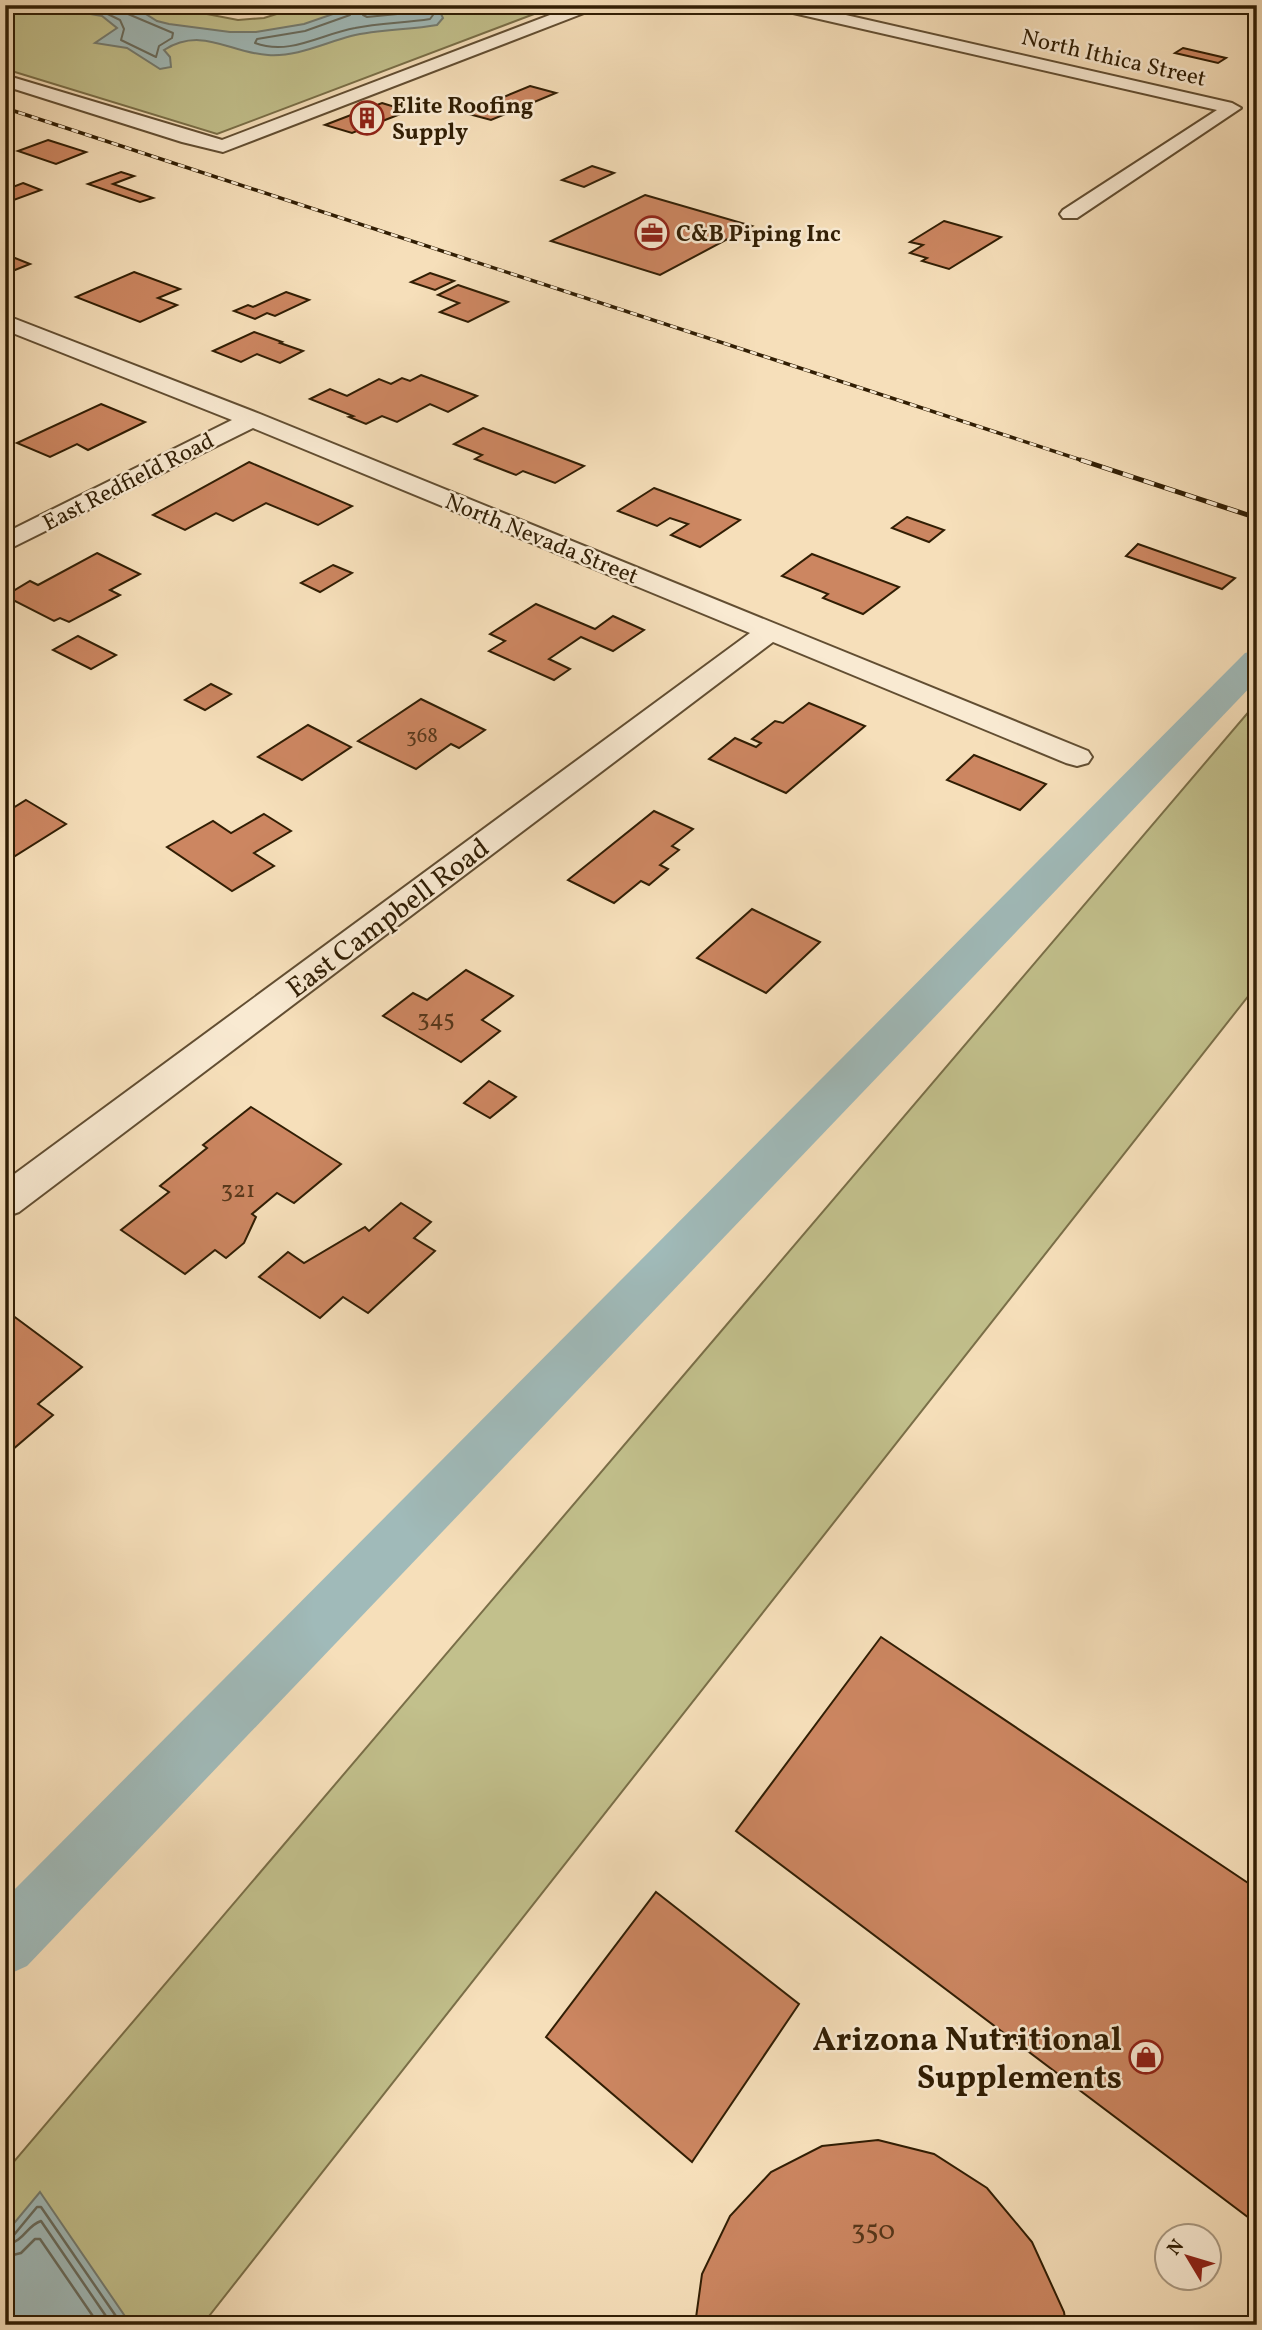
<svg xmlns="http://www.w3.org/2000/svg" width="1262" height="2330" font-family="Vollkorn,serif">
  <style>
    .green { fill: #c2c08c; stroke: #7a6f48; stroke-width: 2 }
    .water { fill: #a0bab9; stroke: #747c71; stroke-width: 2 }
    .lines { fill: none; stroke-linecap: round; stroke-linejoin: round }
    .shore-far1 { stroke: #686c5e; stroke-width: 2 }
    .shore { stroke: #686c5e; stroke-width: 2.5 }
    .canal { fill: #a0bab9; fill-rule: evenodd }
    .building { fill: #cc8661; stroke: #311e04; stroke-width: 2 }
    .minor-casing { stroke: #624e32; stroke-width: 4 }
    .minor { fill: #f9ead2; fill-rule: evenodd }
    .rail-far1-casing { stroke: #311e04; stroke-width: 3.5 }
    .rail-casing { stroke: #311e04; stroke-width: 5 }
    .rail-far1 { stroke: #f9ead2; stroke-width: 2.5; stroke-dasharray: 7; stroke-linecap: butt }
    .rail { stroke: #f9ead2; stroke-width: 3.5; stroke-dasharray: 11; stroke-linecap: butt }
    .labels { text-anchor: middle; stroke-width: 5; stroke-linejoin: round; paint-order: stroke }
    .far-number-label { font-size: 21px; fill: #58381b }
    .far-street-label { font-size: 23px; fill: #311e04; stroke: #f9ead2 }
    .far-poi-label { font-size: 23px; font-weight: bold; fill: #311e04; stroke: #f9ead2; text-anchor: start }
    .number-label { font-size: 24px; fill: #58381b }
    .street-label { font-size: 28px; fill: #311e04; stroke: #f9ead2 }
    .near-number-label { font-size: 28px; fill: #58381b }
    .near-poi-label { font-size: 33px; font-weight: bold; fill: #311e04; stroke: #f9ead2; text-anchor: end }
  </style>
  <rect width="100%" height="100%" fill="#f6dfba"/>
  <filter id="stains"><feTurbulence type="fractalNoise" baseFrequency=".00286" numOctaves="4"/><feColorMatrix values="0 0 0 0 .2 0 0 0 0 .09 0 0 0 0 .02 0 0 0 .5 -.17"/></filter>
  <radialGradient id="worn" r=".72"><stop offset=".6" stop-color="#630" stop-opacity="0"/><stop offset="1" stop-color="#630" stop-opacity=".3"/></radialGradient>
  <g class="green">
    <polygon points="5,5 160,5 238,20 264,18 305,5 558,5 217,134 5,69"/>
    <polygon points="1257,702 1257,985 202,2325 5,2325 5,2172"/>
  </g>
  <g class="water">
    <path d="M58,5H111L141,11L157,21L169,24L230,32H256L304,24L359,5H437L443,18L437,25C409,30 379,29 351,36C324,43 297,57 268,55C230,53 202,26 164,50L170,57L171,67L160,69L127,48L95,43L117,28L102,16L62,9Z"/>
    <polygon points="40,2192 131,2325 5,2325 5,2234"/>
  </g>
  <g class="lines">
    <g class="shore-far1">
      <polyline points="89,5 120,20 124,29 121,40 156,57 159,46 172,38 173,33 128,14 124,5"/>
      <path d="M356,5L350,15L305,31L257,39L255,43C290,56 321,34 355,28C379,23 405,23 430,19L433,15L430,5"/>
      <polyline points="364,5 363,15 367,17 418,12 421,5"/>
    </g>
    <g class="shore">
      <polyline points="5,2238 13,2236 37,2207 41,2207 122,2325"/>
      <path d="M5,2246C26,2240 26,2226 41,2221L112,2325"/>
      <polyline points="5,2257 21,2253 35,2239 40,2239 99,2325"/>
    </g>
    <polygon class="canal" points="1257,650 1257,680 27,1966 5,1976 5,1899 1245,653"/>
  </g>
  <g class="building">
    <polygon points="1183,48 1226,58 1218,63 1175,53"/>
    <polygon points="530,86 556,93 491,120 465,113"/>
    <polygon points="382,103 408,111 352,133 325,125"/>
    <polygon points="48,140 86,152 56,164 18,151"/>
    <polygon points="592,166 614,173 584,187 562,180"/>
    <polygon points="121,172 134,176 113,184 153,198 140,202 88,184"/>
    <polygon points="23,183 41,190 11,201 5,199 5,190"/>
    <polygon points="645,195 752,226 660,275 551,241"/>
    <polygon points="944,221 1001,237 949,269 922,261 927,258 910,253 923,245 910,242"/>
    <polygon points="5,254 30,264 5,274"/>
    <polygon points="134,272 180,289 158,298 177,305 140,322 76,297"/>
    <polygon points="430,273 454,281 435,290 411,282"/>
    <polygon points="458,285 508,302 468,322 440,312 459,303 438,295"/>
    <polygon points="286,292 309,300 275,316 267,313 255,319 234,311 248,305 253,307"/>
    <polygon points="254,332 282,342 280,343 303,351 280,363 257,354 241,362 213,351"/>
    <polygon points="421,375 477,396 448,412 430,404 397,422 382,416 366,424 349,417 353,416 310,399 330,389 347,396 379,379 391,384 402,378 410,381"/>
    <polygon points="101,404 145,422 88,450 77,444 50,457 17,443"/>
    <polygon points="483,428 584,466 555,483 523,471 516,475 475,459 482,455 454,444"/>
    <polygon points="249,462 352,506 318,525 266,503 233,521 216,513 185,530 153,515"/>
    <polygon points="654,488 740,520 700,547 671,535 688,524 670,518 657,526 618,511"/>
    <polygon points="907,517 944,530 929,542 892,528"/>
    <polygon points="1138,544 1235,578 1222,589 1126,556"/>
    <polygon points="97,553 140,574 110,590 120,595 69,622 60,618 54,621 5,596 30,581 38,585"/>
    <polygon points="812,554 899,587 863,614 823,598 828,594 782,576"/>
    <polygon points="333,565 352,573 320,592 301,583"/>
    <polygon points="536,604 595,629 613,616 644,630 613,651 581,637 549,659 570,669 554,680 489,651 505,641 490,634"/>
    <polygon points="78,636 116,655 91,669 53,650"/>
    <polygon points="211,684 231,694 205,710 185,700"/>
    <polygon points="421,699 485,730 459,748 451,744 416,769 358,741"/>
    <polygon points="809,703 865,726 786,793 709,759 735,738 756,747 761,743 752,739 775,721 783,723"/>
    <polygon points="308,725 351,747 302,780 258,757"/>
    <polygon points="974,755 1046,784 1020,810 947,780"/>
    <polygon points="26,800 66,824 15,856 5,850 5,813"/>
    <polygon points="654,811 693,829 672,846 679,850 660,865 668,869 649,885 641,881 614,903 568,880"/>
    <polygon points="264,814 291,831 254,853 274,866 232,891 167,847 213,821 231,833"/>
    <polygon points="752,909 820,942 766,993 697,958"/>
    <polygon points="466,970 513,996 482,1020 500,1031 461,1062 383,1016 413,993 427,1000"/>
    <polygon points="489,1081 516,1097 490,1118 464,1103"/>
    <polygon points="251,1107 341,1164 294,1203 277,1193 252,1214 256,1217 244,1243 226,1258 215,1250 185,1274 121,1230 169,1192 160,1186 207,1148 203,1145"/>
    <polygon points="401,1203 431,1222 414,1238 435,1251 368,1313 343,1297 320,1318 259,1277 288,1252 304,1263 365,1227 369,1231"/>
    <polygon points="8,1312 82,1367 38,1404 53,1415 5,1456 5,1315"/>
    <polygon points="881,1637 1257,1889 1257,2224 736,1831"/>
    <polygon points="656,1892 799,2004 692,2162 546,2037"/>
    <polygon points="878,2140 934,2154 987,2188 1032,2242 1064,2312 1066,2325 695,2325 702,2274 730,2216 771,2172 822,2146"/>
  </g>
  <g class="lines">
    <defs>
      <g id="minor">
        <polygon points="576,5 599,5 597,8 223,152 182,142 5,86 5,75 222,140"/>
        <polygon points="772,5 802,5 1232,103 1241,108 1077,218 1063,218 1060,214 1063,210 1217,110 780,10"/>
        <polygon points="5,315 260,414 1088,751 1092,757 1088,763 1077,766 1066,763 773,642 19,1212 5,1217 5,1181 750,633 253,428 5,551 5,533 232,420 5,330"/>
      </g>
    </defs>
    <use href="#minor" class="minor-casing"/>
    <use href="#minor" class="minor"/>
    <defs>
      <polyline id="rail-far1" points="5,108 1087,462"/>
      <polyline id="rail" points="1081,460 1257,518"/>
    </defs>
    <use href="#rail-far1" class="rail-far1-casing"/>
    <use href="#rail" class="rail-casing"/>
    <use href="#rail-far1" class="rail-far1"/>
    <use href="#rail" class="rail"/>
  </g>
  <defs>
    <symbol id="building-ring" viewBox="-11 -11 22 22"><circle r="9.5" fill="#f9ead2" stroke="#8f2418" stroke-width="1.5"/><path d="M-4-6H4V6H1V3H-1V6H-4ZM-2.5-4.3h1.7v1.8h-1.7ZM.8-4.3h1.7v1.8H.8ZM-2.5-1h1.7V.8h-1.7ZM.8-1h1.7V.8H.8Z" fill="#8f2418"/></symbol>
    <symbol id="office-ring" viewBox="-11 -11 22 22"><circle r="9.5" fill="#f9ead2" stroke="#8f2418" stroke-width="1.5"/><path d="M-6-3h4V-5.5h4V-3h4V5H-6ZM-1-4.5V-3h2v-1.5ZM-6 0V1H6V0Z" fill="#8f2418"/></symbol>
    <symbol id="shop-ring" viewBox="-11 -11 22 22"><circle r="9.5" fill="#f9ead2" stroke="#8f2418" stroke-width="1.5"/><path d="M-5-2.5h2.3a2.7 3.5 0 0 1 5.4 0H5L5.5 6h-11ZM-1.5-2.5h3a1.5 2.3 0 0 0-3 0Z" fill="#8f2418"/></symbol>
  </defs>
  <g fill-rule="evenodd">
    <use href="#building-ring" x="348" y="99" width="38" height="38"/>
    <use href="#office-ring" x="633" y="214" width="38" height="38"/>
    <use href="#shop-ring" x="1127" y="2038" width="38" height="38"/>
  </g>
  <g class="labels">
    <g class="far-number-label">
      <text x="422" y="742">368</text>
    </g>
    <g class="far-street-label">
      <text transform="translate(1114 57) rotate(13)" y="8">North Ithica Street</text>
      <text transform="translate(128 481) rotate(-27)" y="8">East Redfield Road</text>
      <text transform="translate(542 538) rotate(22)" y="8">North Nevada Street</text>
    </g>
    <g class="far-poi-label">
      <text x="392" y="113">Elite Roofing<tspan x="392" dy="26">Supply</tspan></text>
      <text x="676" y="241">C&amp;B Piping Inc</text>
    </g>
    <g class="number-label">
      <text x="436" y="1026">345</text>
      <text x="238" y="1197">321</text>
    </g>
    <g class="street-label">
      <text transform="translate(387 917) rotate(-37)" y="10">East Campbell Road</text>
    </g>
    <g class="near-number-label">
      <text x="873" y="2239">350</text>
    </g>
    <g class="near-poi-label">
      <text x="1122" y="2050">Arizona Nutritional<tspan x="1122" dy="38">Supplements</tspan></text>
    </g>
  </g>
  <rect width="1262" height="2330" fill="none" stroke="#f6dfba" stroke-width="28"/>
  <rect x="7" y="7" width="1248" height="2316" fill="none" stroke="#311e04" stroke-width="3.5"/>
  <rect x="14" y="14" width="1234" height="2302" fill="none" stroke="#311e04" stroke-width="2"/>
  <g transform="translate(1188 2257) rotate(308)"><circle r="33" fill="#f9ead2" stroke="#a99880" stroke-width="2"/>
  <path d="M0-5L12 26L0 18L-12 26Z" fill="#8f2418"/>
  <text y="-10" font-size="19" font-weight="bold" text-anchor="middle" fill="#311e04">N</text>
  </g>
  <rect width="100%" height="100%" filter="url(#stains)"/>
  <rect width="100%" height="100%" fill="url(#worn)"/>
</svg>
